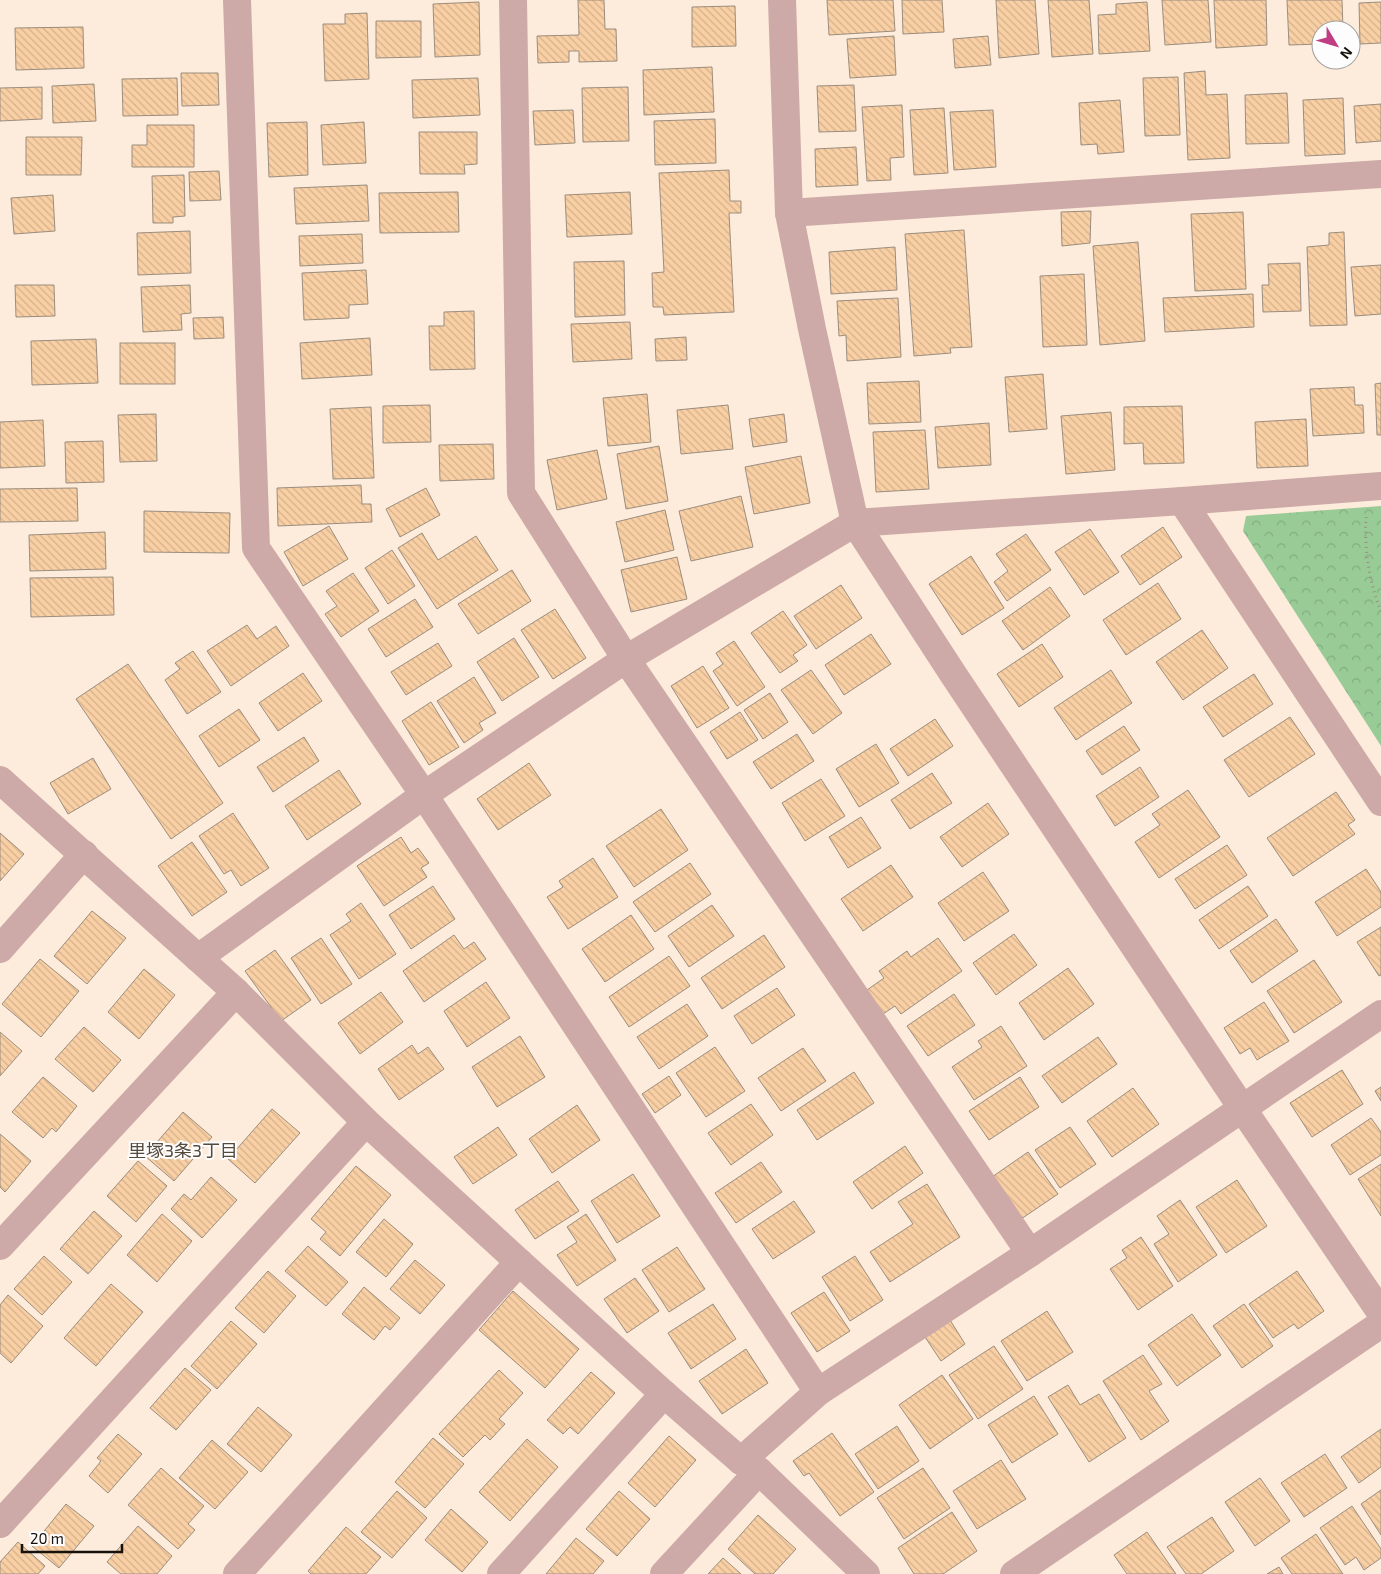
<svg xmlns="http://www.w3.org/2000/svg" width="1381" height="1574" font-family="'Exo 2','Noto Sans JP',sans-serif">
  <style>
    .forest { fill: url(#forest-crowns) }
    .building { fill: url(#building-back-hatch); stroke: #9b8d7e }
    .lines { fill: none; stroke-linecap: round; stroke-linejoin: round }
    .path { stroke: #9a8e83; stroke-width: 3; stroke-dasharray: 1 4; stroke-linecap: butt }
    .minor { stroke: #cdaaa7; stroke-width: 28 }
    .labels { text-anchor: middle; stroke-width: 4; stroke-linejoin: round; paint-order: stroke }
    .neighbourhood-label { font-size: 18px; fill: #574a3d; stroke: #fdfdfd }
  </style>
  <defs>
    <pattern id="forest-crowns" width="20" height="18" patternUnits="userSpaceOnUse" patternTransform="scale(1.25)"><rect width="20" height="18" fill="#99cb96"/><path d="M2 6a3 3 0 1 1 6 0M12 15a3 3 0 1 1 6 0" fill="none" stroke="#83ad80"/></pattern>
    <pattern id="building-back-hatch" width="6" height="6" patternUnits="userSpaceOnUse" patternTransform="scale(1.25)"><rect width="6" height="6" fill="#f9cfa4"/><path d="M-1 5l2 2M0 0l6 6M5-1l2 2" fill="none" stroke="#d5b18c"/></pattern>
  </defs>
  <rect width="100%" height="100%" fill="#fdecdc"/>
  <polygon class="forest" points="1381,506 1381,746 1243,531 1246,516"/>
  <g class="building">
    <polygon points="578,0 604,0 605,29 616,29 617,61 579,62 579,51 569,51 569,62 538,63 537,36 579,35"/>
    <polygon points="827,0 893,0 895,31 829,35"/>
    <polygon points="902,0 942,0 944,32 903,34"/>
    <polygon points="996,0 1035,0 1039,54 999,58"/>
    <polygon points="1048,0 1089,0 1093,54 1052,57"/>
    <polygon points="1162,0 1208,0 1211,42 1165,45"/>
    <polygon points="1214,0 1266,0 1267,45 1216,48"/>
    <polygon points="1287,0 1342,0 1343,30 1321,30 1321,44 1289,45"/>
    <polygon points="479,2 480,55 435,57 433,4"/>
    <polygon points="1147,2 1150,51 1099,54 1098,15 1116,14 1116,4"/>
    <polygon points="1381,2 1381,43 1360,44 1359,3"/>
    <polygon points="735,6 736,46 692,47 692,7"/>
    <polygon points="367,13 369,79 325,81 323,24 345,24 345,14"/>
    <polygon points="376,21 421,21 421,57 376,58"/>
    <polygon points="83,27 84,68 16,70 15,28"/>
    <polygon points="894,36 896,75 850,78 847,39"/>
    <polygon points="988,36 991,65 955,68 953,39"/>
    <polygon points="712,67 714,112 644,115 643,70"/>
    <polygon points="1205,71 1206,95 1227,94 1230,158 1188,160 1184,73"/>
    <polygon points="181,73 218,73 219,105 182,106"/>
    <polygon points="1178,77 1180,135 1145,136 1143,78"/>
    <polygon points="177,78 178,115 123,116 122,79"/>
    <polygon points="478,78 480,115 413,118 412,80"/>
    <polygon points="94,84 96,121 53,123 52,86"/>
    <polygon points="854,85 856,131 819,132 817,86"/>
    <polygon points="42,87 42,119 0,121 0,88"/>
    <polygon points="628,87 629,141 583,142 582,88"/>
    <polygon points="1287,93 1289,143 1246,144 1245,95"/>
    <polygon points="1343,98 1345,154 1305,156 1303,100"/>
    <polygon points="1120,100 1124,152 1098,154 1097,144 1081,145 1079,103"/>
    <polygon points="1381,104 1381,141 1356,143 1354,106"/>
    <polygon points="902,105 904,157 890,158 891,180 867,181 862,107"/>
    <polygon points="944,108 948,173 914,175 910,110"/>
    <polygon points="573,110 575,143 535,145 533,111"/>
    <polygon points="993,110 996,167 954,170 950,112"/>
    <polygon points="715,119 716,163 655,165 654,121"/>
    <polygon points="307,122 308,175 269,177 267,123"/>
    <polygon points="364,122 366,163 323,165 321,125"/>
    <polygon points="147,125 194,125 194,167 132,167 132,145 147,145"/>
    <polygon points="419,132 477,132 477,164 464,165 465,174 420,174"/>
    <polygon points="26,137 82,137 81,175 26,175"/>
    <polygon points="856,147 858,185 816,187 815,149"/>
    <polygon points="729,170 730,201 741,201 741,213 729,213 734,312 664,315 663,307 653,307 652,273 664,272 659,173"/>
    <polygon points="219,171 221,200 190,201 189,172"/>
    <polygon points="184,175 185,216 173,217 173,223 153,223 152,176"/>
    <polygon points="367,185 369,221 296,224 294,188"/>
    <polygon points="458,192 459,232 380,233 379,193"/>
    <polygon points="630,192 632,234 567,237 565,195"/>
    <polygon points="53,195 55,231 14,234 11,198"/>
    <polygon points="1091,211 1090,243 1062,246 1061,212"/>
    <polygon points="1243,212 1246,289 1195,291 1191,214"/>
    <polygon points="964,230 972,347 950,348 951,353 914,356 905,234"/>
    <polygon points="190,231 191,273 138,275 137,233"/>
    <polygon points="1344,232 1347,325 1310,326 1307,247 1329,245 1329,233"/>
    <polygon points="362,234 363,263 300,266 299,236"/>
    <polygon points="1138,242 1145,341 1100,345 1093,246"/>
    <polygon points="895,247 897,290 831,294 829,252"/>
    <polygon points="624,261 625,315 575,317 574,262"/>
    <polygon points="1300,263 1301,311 1263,312 1262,285 1269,285 1268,264"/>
    <polygon points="1381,265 1381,314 1355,316 1351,267"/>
    <polygon points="366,270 368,304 349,305 349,318 304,320 302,273"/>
    <polygon points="1084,274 1087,345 1043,347 1040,276"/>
    <polygon points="15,285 54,285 55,316 16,317"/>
    <polygon points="190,285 191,313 181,314 182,330 143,332 141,287"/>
    <polygon points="1253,294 1254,327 1165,332 1163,298"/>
    <polygon points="898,298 901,357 847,361 846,335 839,336 837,301"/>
    <polygon points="474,311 475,369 430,370 429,326 444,326 444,312"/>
    <polygon points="223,317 224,338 194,339 193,318"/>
    <polygon points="630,322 632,359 573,362 571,324"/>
    <polygon points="686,337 687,360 656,361 655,339"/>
    <polygon points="370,338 372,375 302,379 300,343"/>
    <polygon points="96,339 98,383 32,385 31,341"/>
    <rect x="120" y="343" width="55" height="41"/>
    <polygon points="1043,374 1047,429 1009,432 1005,377"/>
    <polygon points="919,381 921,422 869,424 867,383"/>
    <polygon points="1381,383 1381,435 1377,435 1375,384"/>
    <polygon points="1354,387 1355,405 1363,405 1364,433 1313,436 1310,389"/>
    <polygon points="647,394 651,442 608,446 603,398"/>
    <polygon points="430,405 431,442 383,443 383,406"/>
    <polygon points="728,405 733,449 681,454 677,410"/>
    <polygon points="1182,406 1184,463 1144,464 1143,443 1124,444 1124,407"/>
    <polygon points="371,407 374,478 333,479 330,409"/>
    <polygon points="1111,412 1115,470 1066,474 1061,416"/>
    <polygon points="156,414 157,461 120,462 118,415"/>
    <polygon points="784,414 787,442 753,447 749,419"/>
    <polygon points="1306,419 1308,466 1257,468 1255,422"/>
    <polygon points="43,420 45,466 0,468 0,422"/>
    <polygon points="989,423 991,465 938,468 935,427"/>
    <polygon points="925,430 929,489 876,492 873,432"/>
    <polygon points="103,441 104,482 66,483 65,442"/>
    <polygon points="493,444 494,479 440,481 439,445"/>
    <polygon points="659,446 668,501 626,509 617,454"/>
    <polygon points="597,450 607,499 557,510 547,460"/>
    <polygon points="801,456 810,503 754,514 745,467"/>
    <polygon points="361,485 362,504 371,504 372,522 278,526 277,488"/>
    <polygon points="77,488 78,521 0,522 0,489"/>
    <polygon points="426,488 440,515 400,537 386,509"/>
    <polygon points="741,496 753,547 691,561 679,511"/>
    <polygon points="665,510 674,550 625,562 616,522"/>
    <polygon points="144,511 230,513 229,553 144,552"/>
    <polygon points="329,526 348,559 303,586 284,552"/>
    <polygon points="1163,527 1182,557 1140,585 1121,556"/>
    <polygon points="1090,529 1119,572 1084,595 1055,552"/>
    <polygon points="105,532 106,569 30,571 29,535"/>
    <polygon points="422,533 438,560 476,536 498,570 437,609 398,548"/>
    <polygon points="1026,534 1051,570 1007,601 994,582 1008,571 996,554"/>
    <polygon points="392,550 415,586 388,604 365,568"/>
    <polygon points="971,556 1004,608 962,635 929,584"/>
    <polygon points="677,557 687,599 631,612 621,570"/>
    <polygon points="512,570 531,601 478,634 458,604"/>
    <polygon points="353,573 379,611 341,637 325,614 337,606 326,591"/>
    <polygon points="113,577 114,615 31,617 30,578"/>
    <polygon points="1158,583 1181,619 1126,655 1103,620"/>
    <polygon points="841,585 862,618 816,649 794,616"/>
    <polygon points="1050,587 1070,616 1023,650 1002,621"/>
    <polygon points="415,599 433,627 386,657 368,629"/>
    <polygon points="555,609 586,658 553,679 521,630"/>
    <polygon points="783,611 807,645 793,655 798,661 780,673 751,633"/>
    <polygon points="247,625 257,639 276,626 289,646 231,686 207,651"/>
    <polygon points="1202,630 1228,668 1183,700 1156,662"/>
    <polygon points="871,634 891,664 844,695 825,665"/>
    <polygon points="514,638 539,677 502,701 477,662"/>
    <polygon points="734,641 765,687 737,706 713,671 723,664 716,653"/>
    <polygon points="438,643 452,666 406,695 391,672"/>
    <polygon points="1042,644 1063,677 1019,707 997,674"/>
    <polygon points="193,651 221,692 187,714 165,680 180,669 175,663"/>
    <polygon points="128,664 223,803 171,839 76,699"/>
    <polygon points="703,666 729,708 697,728 671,686"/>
    <polygon points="811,670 842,713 813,734 781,690"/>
    <polygon points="1111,670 1132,703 1076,740 1054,708"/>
    <polygon points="303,673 322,701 278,731 259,703"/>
    <polygon points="1254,674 1273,704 1223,737 1203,707"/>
    <polygon points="474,677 496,713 479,723 483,730 464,743 437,701"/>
    <polygon points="770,693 788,722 763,739 744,710"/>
    <polygon points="431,702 459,747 429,765 402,721"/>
    <polygon points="239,709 260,740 219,767 199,736"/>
    <polygon points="740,712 758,740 727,759 710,732"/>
    <polygon points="1290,717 1315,754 1249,797 1224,760"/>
    <polygon points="935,719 953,746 908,776 890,749"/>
    <polygon points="1124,726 1140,750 1102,775 1086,751"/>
    <polygon points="797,734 814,761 771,789 753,762"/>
    <polygon points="304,737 319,761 273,792 257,767"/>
    <polygon points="876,744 899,783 859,807 836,769"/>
    <polygon points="93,758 111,789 68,814 50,783"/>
    <polygon points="529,763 551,795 498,830 477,799"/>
    <polygon points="1140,767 1159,797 1115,826 1096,796"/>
    <polygon points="339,770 361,804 307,840 285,806"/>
    <polygon points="932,773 952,803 910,829 891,800"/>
    <polygon points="821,779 845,816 805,841 782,803"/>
    <polygon points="1188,790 1220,837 1159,878 1135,842 1160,825 1152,814"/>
    <polygon points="1336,792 1355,820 1348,825 1355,834 1293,876 1267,838"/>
    <polygon points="988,803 1009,834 962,867 940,837"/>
    <polygon points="661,809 688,850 634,887 606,846"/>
    <polygon points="233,813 269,868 241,886 231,870 224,874 199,836"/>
    <polygon points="861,817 881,848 848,868 829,837"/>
    <polygon points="0,833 24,854 0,881"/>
    <polygon points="401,837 411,853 418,848 429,863 421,868 427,877 384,906 357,866"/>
    <polygon points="192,842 227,892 192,916 158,866"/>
    <polygon points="1227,845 1247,875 1195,909 1175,879"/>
    <polygon points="593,858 618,897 568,929 547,897 563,887 559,881"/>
    <polygon points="690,863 711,894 655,932 633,902"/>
    <polygon points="891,865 913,897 863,931 841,899"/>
    <polygon points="1366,869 1381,892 1381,907 1337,936 1315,902"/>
    <polygon points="983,872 1009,911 964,941 938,903"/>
    <polygon points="433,886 455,919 411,949 389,915"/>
    <polygon points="1248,886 1268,916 1219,949 1199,920"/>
    <polygon points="361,903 396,954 359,979 330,935 351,921 346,914"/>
    <polygon points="712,905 734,936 689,967 668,936"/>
    <polygon points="92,911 126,938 87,984 54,956"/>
    <polygon points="631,915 654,949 605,982 582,949"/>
    <polygon points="1276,919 1298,951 1252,983 1230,951"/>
    <polygon points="1381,927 1381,975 1379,976 1357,942"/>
    <polygon points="1014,934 1037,965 996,995 973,963"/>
    <polygon points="454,935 464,949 474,942 486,959 424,1002 403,971"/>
    <polygon points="764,935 785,967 722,1009 701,978"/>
    <polygon points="321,938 352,984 321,1004 291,958"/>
    <polygon points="938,938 962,971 901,1014 895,1006 883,1014 867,990 884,978 879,971 907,951 911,957"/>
    <polygon points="275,950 311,1000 281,1021 245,971"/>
    <polygon points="669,956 690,986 629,1027 609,997"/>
    <polygon points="40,959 79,991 41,1037 2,1004"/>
    <polygon points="1314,960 1342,1002 1294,1033 1267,991"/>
    <polygon points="1068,968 1094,1004 1044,1040 1019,1003"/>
    <polygon points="144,969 175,995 139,1039 108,1012"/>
    <polygon points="486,982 510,1018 467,1047 444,1011"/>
    <polygon points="777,988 795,1015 752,1044 734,1016"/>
    <polygon points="381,992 403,1022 360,1054 338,1023"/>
    <polygon points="954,994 975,1025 928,1056 907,1026"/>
    <polygon points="1264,1002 1289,1041 1257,1060 1250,1048 1240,1054 1224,1028"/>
    <polygon points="687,1004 708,1036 659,1069 637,1037"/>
    <polygon points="1001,1026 1027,1066 974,1100 952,1067 982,1047 978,1041"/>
    <polygon points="84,1027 121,1060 93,1092 55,1059"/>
    <polygon points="0,1032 22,1051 0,1076"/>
    <polygon points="520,1036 545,1077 497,1107 472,1067"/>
    <polygon points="1098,1037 1117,1064 1062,1103 1042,1076"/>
    <polygon points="412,1045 418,1054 428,1047 444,1069 399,1100 378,1069"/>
    <polygon points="715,1047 745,1091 706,1117 676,1073"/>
    <polygon points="803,1048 826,1081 781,1111 758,1078"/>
    <polygon points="1342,1070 1363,1104 1312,1137 1290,1103"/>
    <polygon points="854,1072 874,1103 817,1140 797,1110"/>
    <polygon points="669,1076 681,1095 655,1113 642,1094"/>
    <polygon points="43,1077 77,1106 56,1132 52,1128 43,1138 12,1112"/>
    <polygon points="1020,1077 1039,1107 989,1140 969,1111"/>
    <polygon points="1381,1087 1381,1101 1375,1091"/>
    <polygon points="1133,1088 1159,1124 1112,1157 1087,1121"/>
    <polygon points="751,1104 773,1135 731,1165 708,1133"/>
    <polygon points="577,1105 600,1140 552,1173 529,1139"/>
    <polygon points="272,1109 300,1133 255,1183 228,1159"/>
    <polygon points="183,1112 212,1137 174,1181 145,1156"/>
    <polygon points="1371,1118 1381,1132 1381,1155 1350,1175 1331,1145"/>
    <polygon points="498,1127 517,1155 473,1184 454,1157"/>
    <polygon points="1070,1127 1096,1164 1060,1188 1035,1150"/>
    <polygon points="0,1134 31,1161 5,1192 0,1187"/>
    <polygon points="905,1146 923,1173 872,1209 853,1182"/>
    <polygon points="1028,1152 1058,1194 1021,1219 992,1177"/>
    <polygon points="138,1161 167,1186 136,1222 107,1196"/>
    <polygon points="761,1162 782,1192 736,1223 715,1193"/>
    <polygon points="1381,1164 1381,1216 1358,1179"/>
    <polygon points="356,1166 391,1195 340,1256 320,1239 326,1232 311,1219"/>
    <polygon points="633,1174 660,1216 617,1243 591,1201"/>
    <polygon points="211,1177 237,1200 202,1238 171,1209 184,1194 191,1200"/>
    <polygon points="1237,1180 1267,1226 1226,1253 1196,1207"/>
    <polygon points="558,1181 579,1211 535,1239 515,1210"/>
    <polygon points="927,1184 960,1237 890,1282 870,1252 913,1224 898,1202"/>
    <polygon points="1180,1200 1217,1255 1178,1282 1154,1244 1169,1234 1157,1216"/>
    <polygon points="794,1201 815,1232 773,1259 752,1229"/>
    <polygon points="94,1211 122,1236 88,1274 60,1249"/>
    <polygon points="162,1214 192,1241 157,1282 127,1255"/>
    <polygon points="586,1214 616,1260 577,1286 557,1255 577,1242 567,1227"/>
    <polygon points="384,1219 413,1244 386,1277 356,1252"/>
    <polygon points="1141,1237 1173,1286 1138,1310 1110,1269 1127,1258 1122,1250"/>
    <polygon points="308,1246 348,1282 326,1306 285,1271"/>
    <polygon points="677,1247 705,1289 669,1312 642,1270"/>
    <polygon points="44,1256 72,1282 42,1315 14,1289"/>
    <polygon points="855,1256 883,1300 850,1321 822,1277"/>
    <polygon points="415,1260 445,1285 420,1314 390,1289"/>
    <polygon points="268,1271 296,1296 264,1333 235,1308"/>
    <polygon points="1297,1271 1324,1311 1298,1329 1294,1324 1273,1338 1249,1304"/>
    <polygon points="635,1278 659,1311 627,1333 604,1299"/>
    <polygon points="111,1284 143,1312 96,1366 64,1338"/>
    <polygon points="364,1287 400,1318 390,1330 385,1326 374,1340 342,1314"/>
    <polygon points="513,1291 579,1349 545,1388 479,1330"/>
    <polygon points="824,1292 850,1331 817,1352 791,1313"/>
    <polygon points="8,1295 43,1326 11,1363 0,1353 0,1305"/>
    <polygon points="713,1304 736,1339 691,1369 668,1333"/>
    <polygon points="1244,1304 1273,1346 1242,1368 1213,1326"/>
    <polygon points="1047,1311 1073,1352 1027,1381 1001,1341"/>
    <polygon points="1192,1314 1221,1355 1177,1386 1148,1345"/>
    <polygon points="950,1320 965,1344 941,1361 925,1337"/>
    <polygon points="231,1321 257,1344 217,1389 191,1366"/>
    <polygon points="994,1346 1023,1389 978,1419 949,1375"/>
    <polygon points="746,1349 768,1383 722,1414 699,1381"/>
    <polygon points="1143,1355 1162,1384 1149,1391 1169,1421 1141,1440 1103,1381"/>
    <polygon points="185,1368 211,1390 176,1430 150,1408"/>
    <polygon points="499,1370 523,1393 499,1419 505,1424 490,1440 485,1435 463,1457 439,1434"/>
    <polygon points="591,1372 615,1393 578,1434 570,1427 563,1434 547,1420"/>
    <polygon points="942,1375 973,1419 930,1449 899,1405"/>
    <polygon points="1068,1385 1080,1405 1099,1394 1126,1438 1089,1462 1048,1397"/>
    <polygon points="1034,1396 1058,1434 1012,1463 988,1425"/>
    <polygon points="258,1407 292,1435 261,1472 227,1444"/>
    <polygon points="897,1426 919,1461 878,1489 855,1454"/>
    <polygon points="1381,1429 1381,1467 1359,1483 1341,1457"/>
    <polygon points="832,1433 874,1492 840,1516 809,1473 804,1476 793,1461"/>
    <polygon points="118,1434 142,1454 108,1493 89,1476 101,1461 97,1458"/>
    <polygon points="669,1436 696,1460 655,1507 628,1483"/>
    <polygon points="433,1438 464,1464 425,1508 395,1482"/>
    <polygon points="527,1439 558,1467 510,1521 479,1492"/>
    <polygon points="212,1440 248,1472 215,1509 179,1478"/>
    <polygon points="1325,1454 1347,1488 1304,1517 1281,1483"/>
    <polygon points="1001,1460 1026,1499 977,1529 953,1491"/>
    <polygon points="161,1468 204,1506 188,1524 195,1530 178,1549 128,1505"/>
    <polygon points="923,1468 950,1508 904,1539 877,1498"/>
    <polygon points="1260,1478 1290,1521 1255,1546 1225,1502"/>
    <polygon points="1381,1490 1381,1535 1361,1504"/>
    <polygon points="397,1491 427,1518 392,1558 361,1532"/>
    <polygon points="619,1491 650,1519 617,1556 586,1529"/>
    <polygon points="66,1504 94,1526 59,1568 32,1546"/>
    <polygon points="1352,1506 1381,1549 1381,1558 1364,1570 1356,1557 1345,1565 1320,1528"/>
    <polygon points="451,1509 488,1542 462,1572 425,1540"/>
    <polygon points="952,1512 977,1551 943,1574 914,1574 898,1548"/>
    <polygon points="758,1515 796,1549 773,1574 755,1574 728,1549"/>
    <polygon points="1212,1517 1234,1551 1201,1574 1186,1574 1167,1547"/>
    <polygon points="138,1526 172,1556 157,1574 121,1574 107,1562"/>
    <polygon points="346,1527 381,1557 366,1574 311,1574 308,1571"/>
    <polygon points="1147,1532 1176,1574 1127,1574 1114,1555"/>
    <polygon points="1316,1534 1343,1574 1292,1574 1281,1558"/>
    <polygon points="576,1538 604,1561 593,1574 546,1574"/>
    <polygon points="18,1542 45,1566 38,1574 0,1574 0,1562"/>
    <polygon points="723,1558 741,1574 708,1574"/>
    <polygon points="1279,1567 1283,1574 1267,1574"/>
  </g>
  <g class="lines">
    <path class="path" d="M1366,517C1364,547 1369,583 1381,611"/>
    <g class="minor">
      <polyline points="237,0 256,548 424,795 818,1392"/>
      <polyline points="513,0 521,493 626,659 1030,1253"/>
      <polyline points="782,0 789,213 812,329 855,523 953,674 1242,1108 1381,1313"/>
      <polyline points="789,213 1381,174"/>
      <polyline points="1182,501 1381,802"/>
      <polyline points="0,780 236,992 366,1122 519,1262 664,1394 741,1461 759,1471 866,1574"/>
      <polyline points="0,949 84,854"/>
      <polyline points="198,958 424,795 626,659 855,523 1182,501 1381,486"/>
      <polyline points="0,1246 236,992"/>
      <polyline points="741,1461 818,1392 1030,1253 1381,1014"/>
      <polyline points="0,1524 366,1122"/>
      <polyline points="237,1574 519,1262"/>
      <polyline points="501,1574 664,1394"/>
      <polyline points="664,1574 759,1471"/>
      <polyline points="1014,1574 1381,1324"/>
    </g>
  </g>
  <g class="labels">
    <g class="neighbourhood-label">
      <text x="183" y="1157">里塚3条3丁目</text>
    </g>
  </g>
  <g transform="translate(1336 45) rotate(128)"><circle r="24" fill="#fdfdfd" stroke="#a19f9c"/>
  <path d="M0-4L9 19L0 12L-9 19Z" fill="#c03c83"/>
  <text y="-8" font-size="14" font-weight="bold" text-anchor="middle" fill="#16110b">N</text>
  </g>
  <path d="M22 1544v8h100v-8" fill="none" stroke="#16110b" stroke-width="2.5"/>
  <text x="30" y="1544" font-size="15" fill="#16110b" stroke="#fdfdfd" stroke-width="4" paint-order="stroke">20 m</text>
</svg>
